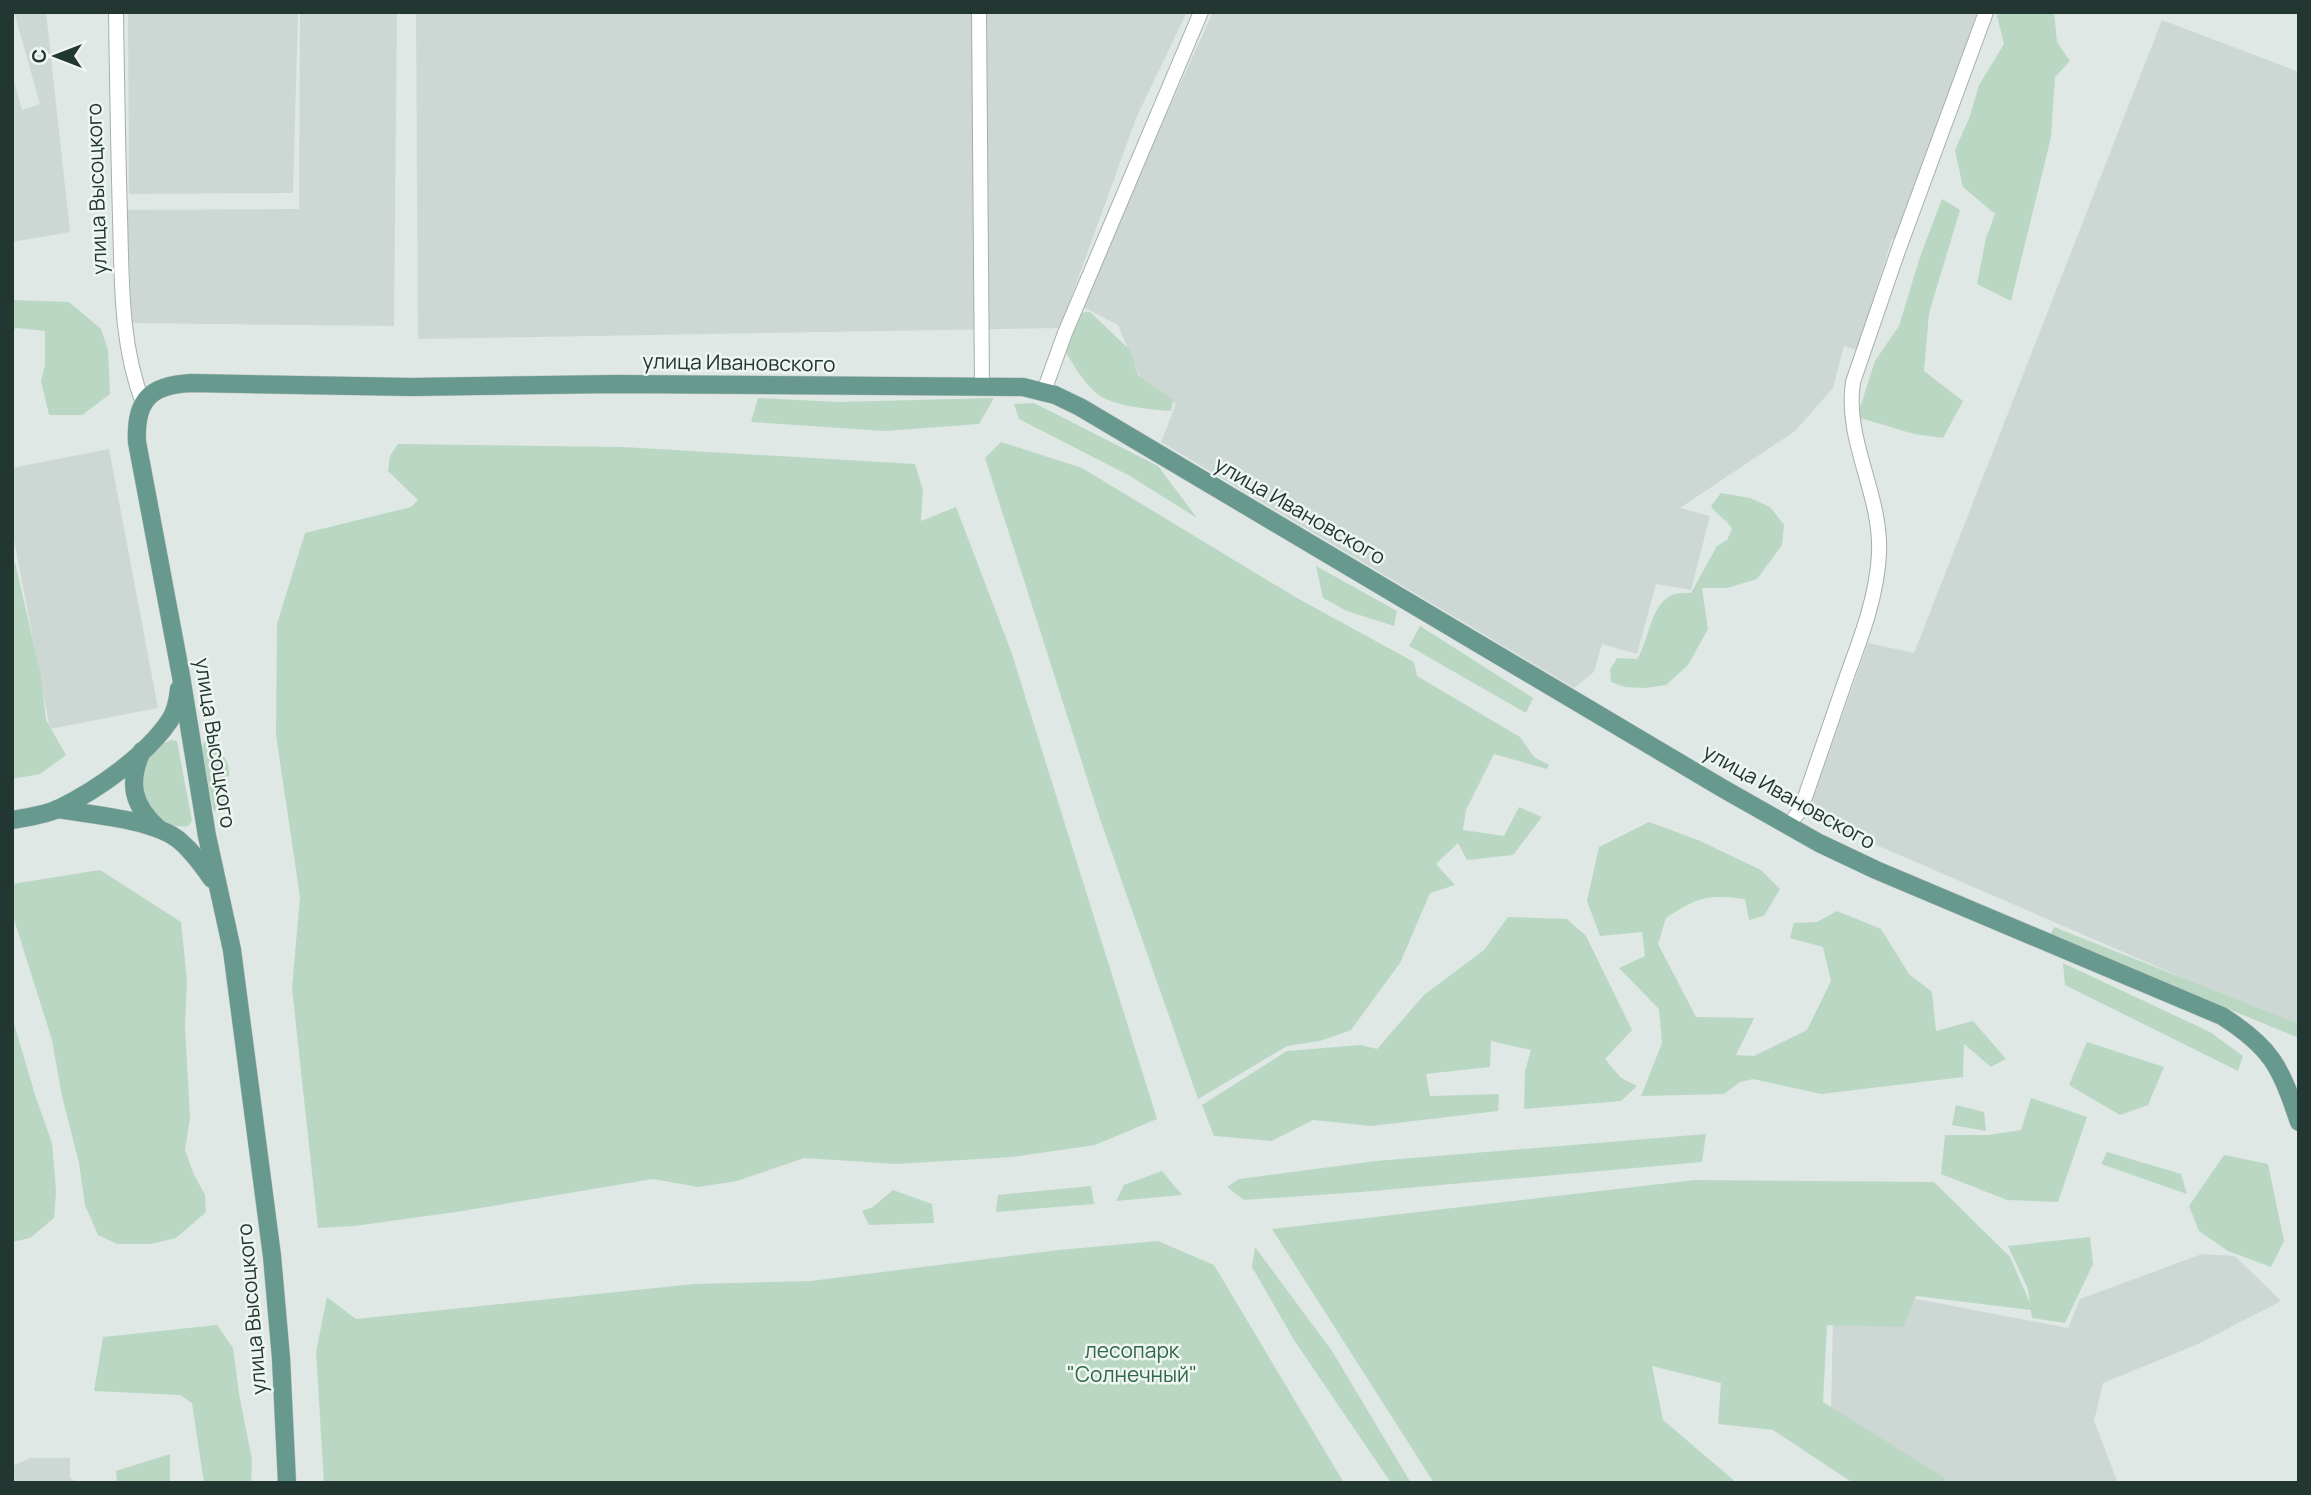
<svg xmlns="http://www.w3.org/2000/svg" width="2311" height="1495" font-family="Manrope,sans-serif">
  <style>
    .built { fill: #cdd8d4 }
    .green { fill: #bad7c3 }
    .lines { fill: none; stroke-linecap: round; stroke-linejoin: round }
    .minor-casing { stroke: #a3afac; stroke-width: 16 }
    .major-casing { stroke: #bdc3c2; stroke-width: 19 }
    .minor { stroke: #fff; stroke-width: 14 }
    .major { stroke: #68998f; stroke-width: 18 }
    .labels { text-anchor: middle; stroke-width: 5; stroke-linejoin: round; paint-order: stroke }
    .street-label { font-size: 21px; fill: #223632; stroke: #eff6f2 }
    .park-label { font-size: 21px; fill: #316849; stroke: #eff6f2 }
  </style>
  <rect width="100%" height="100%" fill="#dfe8e5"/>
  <g class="built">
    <polygon points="14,12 46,12 70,232 12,242 12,74 22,110 40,104"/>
    <polygon points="128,12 298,12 293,193 129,194"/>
    <polygon points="300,12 397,12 394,326 132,323 127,210 299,209"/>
    <polygon points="416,12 1187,12 1137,116 1060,328 418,339"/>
    <polygon points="1213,12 1977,12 1898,240 1892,239 1857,350 1844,346 1833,388 1795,431 1680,508 1710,516 1691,590 1656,584 1637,654 1602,644 1594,672 1574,688 1161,442 1176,404 1139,375 1118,325 1079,305"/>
    <polygon points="2162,20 2299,72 2299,1028 1807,815 1868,643 1914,653"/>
    <polygon points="109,449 158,708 50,729 12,529 12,468"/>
    <polygon points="2202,1254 2235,1256 2281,1301 2196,1345 2103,1383 2094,1421 2118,1483 1935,1483 1831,1407 1833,1320 1911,1298 2068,1328 2080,1299"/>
    <polygon points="30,1458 70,1458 70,1478 78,1483 12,1483 12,1466"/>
  </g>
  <g class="green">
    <polygon points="1998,12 2054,12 2057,42 2070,61 2055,77 2051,137 2011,301 1977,284 1986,238 1995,214 1963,187 1955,150 1970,116 1979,85 2004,44 1997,16"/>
    <polygon points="1942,199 1960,210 1929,313 1924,371 1963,401 1943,438 1914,434 1857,417 1875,361 1899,326 1920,257"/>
    <polygon points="12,300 69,302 101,329 108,350 110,394 82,415 49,415 41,381 45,365 45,331 16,328 12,331"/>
    <path d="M1090,312L1130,350L1138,375L1173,400L1171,411C1153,410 1116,406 1100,396C1082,383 1072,361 1060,343L1071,313Z"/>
    <polygon points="758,398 840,402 994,398 979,424 885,431 751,422"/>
    <polygon points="1034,403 1158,466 1197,518 1130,476 1019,419 1014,404"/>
    <polygon points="1001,442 1082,468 1297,598 1414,662 1417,676 1520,737 1534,757 1549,765 1547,769 1494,754 1466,810 1463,830 1504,836 1519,807 1542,817 1513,855 1467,860 1458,843 1436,864 1455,885 1430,893 1400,963 1351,1030 1320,1041 1287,1046 1198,1099 1100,819 985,458"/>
    <polygon points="398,444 623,447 915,464 923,490 921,521 956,507 1011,651 1157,1119 1095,1145 1012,1157 896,1164 804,1158 737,1181 698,1187 653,1179 456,1212 354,1226 318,1228 292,988 300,897 276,735 277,624 305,533 411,507 418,500 388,471 390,456"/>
    <path d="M1721,493L1750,498L1770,507L1784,525L1782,545L1757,579L1727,588H1702L1708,629L1688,665L1666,685L1645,688L1625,687L1611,682L1610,670L1617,658L1637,659C1650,640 1649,604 1674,594C1678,593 1686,593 1691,593L1717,546L1727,540L1732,529C1727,519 1717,516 1711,506Z"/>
    <polygon points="15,562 41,676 46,720 66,755 40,774 12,779 12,566"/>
    <polygon points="1316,566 1397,611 1394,626 1347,611 1323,598"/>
    <polygon points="1420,626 1533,698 1526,713 1409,646"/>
    <path d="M172,740L177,741L192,821L188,826C140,834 123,755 172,740Z"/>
    <path d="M204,741L216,744C223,754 230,764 229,776L221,778L222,795L227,796L223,808L217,813L213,809L202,748Z"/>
    <path d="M1649,822L1698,840L1761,870L1780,889L1764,916L1749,920L1745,899C1706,894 1698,897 1666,918L1658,944L1696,1017L1754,1018L1736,1055L1754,1056L1807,1030L1831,981L1823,947L1790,938L1794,923L1817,922L1837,911L1881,929L1909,974L1932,992L1936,1031L1973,1021L2006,1059L1991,1067L1964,1044L1963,1077L1821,1094L1753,1079L1740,1082L1724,1094L1641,1096L1662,1043L1659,1009L1619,968L1645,956L1642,932L1600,936L1587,901L1599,847Z"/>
    <polygon points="100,870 181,922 187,981 185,1026 190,1118 185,1150 194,1175 205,1195 206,1212 176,1238 150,1244 117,1244 98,1235 85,1205 79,1163 62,1096 52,1040 12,913 12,884"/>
    <polygon points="1508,917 1567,919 1586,936 1632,1030 1605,1059 1621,1078 1637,1086 1621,1101 1524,1109 1525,1071 1531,1050 1491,1041 1490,1067 1426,1074 1430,1096 1499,1094 1498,1111 1371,1126 1313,1120 1272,1141 1214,1136 1202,1105 1287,1051 1361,1045 1377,1049 1424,995 1484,950"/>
    <polygon points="2054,927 2299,1024 2299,1038 2050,936"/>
    <polygon points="2063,963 2210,1032 2243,1056 2238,1071 2065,985"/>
    <polygon points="12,1017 36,1098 52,1143 56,1191 54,1218 30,1238 12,1242"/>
    <polygon points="2087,1042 2164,1067 2148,1105 2120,1115 2069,1085"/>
    <polygon points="2031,1098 2087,1117 2058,1202 2007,1200 1941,1174 1945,1135 1988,1135 2021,1130"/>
    <polygon points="1956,1105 1984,1112 1986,1131 1952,1125"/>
    <polygon points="1706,1134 1702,1162 1361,1192 1244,1200 1227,1187 1239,1179 1376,1161"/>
    <polygon points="2107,1152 2181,1174 2187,1194 2101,1164"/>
    <polygon points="2224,1155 2268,1164 2284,1241 2271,1267 2228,1251 2199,1231 2189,1206"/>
    <polygon points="1162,1171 1182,1195 1116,1201 1124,1185"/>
    <polygon points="1695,1180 1934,1182 2010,1257 2030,1303 2028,1289 2008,1246 2090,1237 2093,1264 2065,1323 2032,1318 2031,1310 1916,1296 1903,1327 1827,1325 1823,1402 1942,1476 1947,1483 1853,1483 1773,1430 1718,1424 1721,1383 1652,1366 1663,1420 1737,1483 1434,1483 1272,1229"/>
    <polygon points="1091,1186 1094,1204 996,1212 998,1195"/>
    <polygon points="893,1190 932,1204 934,1223 869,1225 862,1211 873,1207"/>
    <polygon points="1158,1241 1214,1265 1344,1483 324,1483 316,1352 327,1297 356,1319 694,1284 810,1281 1059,1250"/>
    <polygon points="1255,1247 1332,1351 1411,1483 1391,1483 1294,1340 1252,1267"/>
    <polygon points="217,1325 233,1348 239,1394 252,1460 251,1483 204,1483 192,1403 180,1395 94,1391 103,1337"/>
    <polygon points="170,1454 170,1483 117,1483 116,1471"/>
  </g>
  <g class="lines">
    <defs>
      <g id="minor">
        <path d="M116,12C117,80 118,149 120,217C122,279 120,344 143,403"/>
        <polyline points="979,12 982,387"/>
        <polyline points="1044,391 1065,333 1201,12"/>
        <path d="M1788,826L1801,809C1817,764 1832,718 1848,673C1862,635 1877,595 1879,554C1882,494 1844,441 1853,382L1898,251L1986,12"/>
      </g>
      <g id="major">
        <path d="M142,751C128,782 132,805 158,828"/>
        <path d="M57,809C91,815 154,819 180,841C193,852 202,865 212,879"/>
        <path d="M12,820C28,817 46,815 60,808C97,790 147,755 170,720C176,711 178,699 179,689"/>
        <path d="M287,1483L281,1358L272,1256L232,950L207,836L181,676L137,442C135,400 150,385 191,383L412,387L615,384L1023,387L1055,395L1080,407L1722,788L1819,843L1876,870L2222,1016C2272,1048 2280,1066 2299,1122"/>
      </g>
    </defs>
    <use href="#minor" class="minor-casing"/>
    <use href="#major" class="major-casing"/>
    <use href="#minor" class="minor"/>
    <use href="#major" class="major"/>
  </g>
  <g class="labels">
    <g class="street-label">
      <text transform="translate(97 189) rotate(-92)" y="7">улица Высоцкого</text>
      <text transform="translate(739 363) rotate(1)" y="7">улица Ивановского</text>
      <text transform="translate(1300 511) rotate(30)" y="7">улица Ивановского</text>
      <text transform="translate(215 743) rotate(81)" y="7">улица Высоцкого</text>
      <text transform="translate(1789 797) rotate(29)" y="7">улица Ивановского</text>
      <text transform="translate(252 1309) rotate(-95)" y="7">улица Высоцкого</text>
    </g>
    <g class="park-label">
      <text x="1132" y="1358">лесопарк<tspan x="1132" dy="24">"Солнечный"</tspan></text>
    </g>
  </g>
  <rect width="2311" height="1495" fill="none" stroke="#223632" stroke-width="28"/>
  <g transform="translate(56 56) rotate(270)" stroke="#eff6f2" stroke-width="5" paint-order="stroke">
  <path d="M0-5L12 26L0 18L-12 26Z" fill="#223632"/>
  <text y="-10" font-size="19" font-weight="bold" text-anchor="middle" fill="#223632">С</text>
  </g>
</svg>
